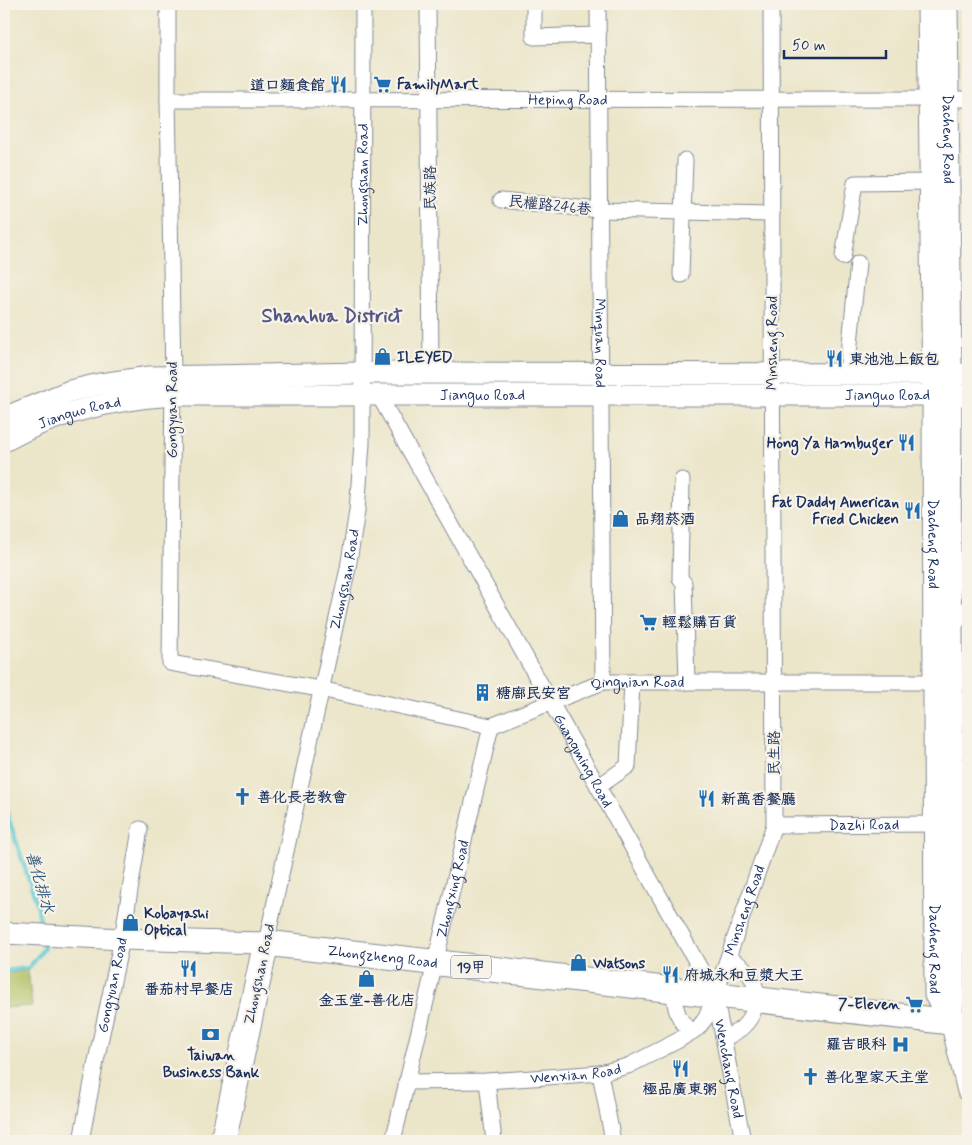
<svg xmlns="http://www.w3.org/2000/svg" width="972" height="1145" font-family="Mynerve,'LXGW WenKai TC',sans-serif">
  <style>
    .green { fill: #b1c063; stroke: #667860 }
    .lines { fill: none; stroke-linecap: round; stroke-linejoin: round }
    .stream { stroke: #5dcad4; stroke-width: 4.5 }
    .street-casing { stroke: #838a94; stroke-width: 17 }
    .secondary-casing { stroke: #838a94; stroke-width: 23 }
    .primary-casing { stroke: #838a94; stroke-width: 27 }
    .street { stroke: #fff; stroke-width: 15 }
    .secondary { stroke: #fff; stroke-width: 21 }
    .primary { stroke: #fff; stroke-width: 25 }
    .labels { text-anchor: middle; stroke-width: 4.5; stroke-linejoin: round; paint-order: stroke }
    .shield { fill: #f7f3e8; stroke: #5d6a87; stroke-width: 1 }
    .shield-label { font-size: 14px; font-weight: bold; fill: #1b2f5e }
    .poi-label { font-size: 15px; font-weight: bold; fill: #1b2f5e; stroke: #f7f3e8; text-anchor: start }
    .street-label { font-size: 15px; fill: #1b2f5e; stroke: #f7f3e8 }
    .water-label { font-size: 16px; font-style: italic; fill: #2c567c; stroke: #f7f3e8 }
    .district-label { font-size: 20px; font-weight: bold; fill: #555784; stroke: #f7f3e8 }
  </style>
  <rect width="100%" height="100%" fill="#f7f3e8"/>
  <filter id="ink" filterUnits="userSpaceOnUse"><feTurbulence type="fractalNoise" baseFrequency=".02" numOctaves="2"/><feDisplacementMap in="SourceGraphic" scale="10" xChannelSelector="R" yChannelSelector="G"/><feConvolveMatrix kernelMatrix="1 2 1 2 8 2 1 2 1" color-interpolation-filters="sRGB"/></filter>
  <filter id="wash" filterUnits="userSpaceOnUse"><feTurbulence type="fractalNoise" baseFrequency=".0096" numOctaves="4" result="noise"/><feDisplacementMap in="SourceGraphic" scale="20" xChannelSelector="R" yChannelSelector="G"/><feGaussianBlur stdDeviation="1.12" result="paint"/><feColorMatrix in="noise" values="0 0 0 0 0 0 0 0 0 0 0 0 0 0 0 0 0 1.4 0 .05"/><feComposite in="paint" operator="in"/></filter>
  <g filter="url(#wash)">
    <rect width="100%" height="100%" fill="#ebe5c9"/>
    <polygon class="green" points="28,970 32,1006 4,1008 4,974"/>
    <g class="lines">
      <g class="stream">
        <polyline points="4,805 38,907 41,930"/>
        <polyline points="4,971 29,968 44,948 43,940"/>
      </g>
    </g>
  </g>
  <g filter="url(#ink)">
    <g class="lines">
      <defs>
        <g id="street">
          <path id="s1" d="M168,4V100L173,376L170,663L320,689L491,726L603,682H968"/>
          <polyline points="428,4 431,373"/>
          <polyline points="534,4 534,37 598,35"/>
          <path id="s2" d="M598,4L603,682"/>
          <path id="s3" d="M168,100L968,99"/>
          <polyline points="501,200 599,210 772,214"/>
          <polyline points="843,257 855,183 930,182"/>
          <polyline points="681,275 685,160"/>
          <polyline points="847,374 858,263"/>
          <path id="s4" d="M378,394L715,995L743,1141"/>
          <polyline points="682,480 680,578 684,583 687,682"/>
          <polyline points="952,629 968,607"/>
          <polyline points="598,787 628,766 632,682"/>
          <path id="s5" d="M774,825L943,824"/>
          <path id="s6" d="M266,943L348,568L357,511L362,444L363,4"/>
          <path d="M675,990C673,1007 678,1021 692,1032"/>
          <path d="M724,1038C764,1024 769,975 728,958"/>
          <polyline points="600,1073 613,1141"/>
          <polyline points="487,1081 494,1141"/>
          <path id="s7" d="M406,1082L487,1081L547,1077L600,1073L628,1066L677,1041L698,1028L705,1019L715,995L774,825L771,4"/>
          <path id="s8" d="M81,1141L96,1061L122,939L140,829"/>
          <path id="s9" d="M393,1141L491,726"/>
        </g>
        <g id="secondary">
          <path id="s10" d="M928,4L933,395L935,995L951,1021L968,1091"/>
          <path id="s11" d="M947,4L951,374L950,588L952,629L954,995L951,1021"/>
          <polyline points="4,418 70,391 100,384 150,377 363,373 968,374"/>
          <path id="s12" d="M4,441C56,412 114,399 173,395H968"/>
          <polyline points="4,933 122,939 266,943"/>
        </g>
        <g id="primary">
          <path id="s13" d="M223,1141L266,943L968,1024"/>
        </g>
      </defs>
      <use href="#street" class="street-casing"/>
      <use href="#secondary" class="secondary-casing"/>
      <use href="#primary" class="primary-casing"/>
      <use href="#street" class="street"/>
      <use href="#secondary" class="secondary"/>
      <use href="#primary" class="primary"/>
    </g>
  </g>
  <defs>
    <symbol id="supermarket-bare" viewBox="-9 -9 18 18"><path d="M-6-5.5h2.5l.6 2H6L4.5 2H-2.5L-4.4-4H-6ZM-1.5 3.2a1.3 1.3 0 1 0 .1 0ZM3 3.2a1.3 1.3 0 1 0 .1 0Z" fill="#1f6fb2" stroke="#f7f3e8" stroke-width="2.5" paint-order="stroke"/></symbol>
    <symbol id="restaurant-bare" viewBox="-9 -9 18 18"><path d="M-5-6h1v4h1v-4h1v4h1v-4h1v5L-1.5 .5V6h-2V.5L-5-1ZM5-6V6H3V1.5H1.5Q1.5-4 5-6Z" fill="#1f6fb2" stroke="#f7f3e8" stroke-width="2.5" paint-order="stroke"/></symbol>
    <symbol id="shop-bare" viewBox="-9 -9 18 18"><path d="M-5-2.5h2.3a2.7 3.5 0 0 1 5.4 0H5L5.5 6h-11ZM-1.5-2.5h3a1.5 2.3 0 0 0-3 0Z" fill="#1f6fb2" stroke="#f7f3e8" stroke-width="2.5" paint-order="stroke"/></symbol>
    <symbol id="building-bare" viewBox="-9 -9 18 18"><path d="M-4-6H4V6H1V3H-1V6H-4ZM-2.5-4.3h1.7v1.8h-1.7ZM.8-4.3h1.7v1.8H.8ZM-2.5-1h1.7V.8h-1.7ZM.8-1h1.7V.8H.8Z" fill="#1f6fb2" stroke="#f7f3e8" stroke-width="2.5" paint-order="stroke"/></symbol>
    <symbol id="church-bare" viewBox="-9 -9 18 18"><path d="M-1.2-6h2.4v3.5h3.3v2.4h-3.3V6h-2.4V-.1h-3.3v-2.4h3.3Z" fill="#1f6fb2" stroke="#f7f3e8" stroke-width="2.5" paint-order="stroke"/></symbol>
    <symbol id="bank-bare" viewBox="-9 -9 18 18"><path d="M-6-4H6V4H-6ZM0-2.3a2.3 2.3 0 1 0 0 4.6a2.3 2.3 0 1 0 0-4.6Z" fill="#1f6fb2" stroke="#f7f3e8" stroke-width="2.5" paint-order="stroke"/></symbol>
    <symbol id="hospital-bare" viewBox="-9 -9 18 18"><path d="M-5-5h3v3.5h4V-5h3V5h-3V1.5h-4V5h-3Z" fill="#1f6fb2" stroke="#f7f3e8" stroke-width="2.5" paint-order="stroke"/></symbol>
  </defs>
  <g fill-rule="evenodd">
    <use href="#supermarket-bare" x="370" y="72" width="25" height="25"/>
    <use href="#restaurant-bare" x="326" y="72" width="25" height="25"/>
    <use href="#shop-bare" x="370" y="344" width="25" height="25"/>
    <use href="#restaurant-bare" x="822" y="346" width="25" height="25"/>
    <use href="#restaurant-bare" x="894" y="430" width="25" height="25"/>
    <use href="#restaurant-bare" x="900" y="498" width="25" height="25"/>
    <use href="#shop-bare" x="608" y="506" width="25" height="25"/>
    <use href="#supermarket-bare" x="636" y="610" width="25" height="25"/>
    <use href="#building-bare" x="470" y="680" width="25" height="25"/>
    <use href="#church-bare" x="230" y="784" width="25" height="25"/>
    <use href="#restaurant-bare" x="694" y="786" width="25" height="25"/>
    <use href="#shop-bare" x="118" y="910" width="25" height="25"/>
    <use href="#shop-bare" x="566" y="950" width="25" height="25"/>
    <use href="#restaurant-bare" x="176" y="956" width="25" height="25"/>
    <use href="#restaurant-bare" x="658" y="962" width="25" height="25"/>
    <use href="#shop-bare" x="354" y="966" width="25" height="25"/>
    <use href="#supermarket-bare" x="902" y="992" width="25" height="25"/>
    <use href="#bank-bare" x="198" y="1022" width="25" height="25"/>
    <use href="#hospital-bare" x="888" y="1032" width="25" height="25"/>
    <use href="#restaurant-bare" x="668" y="1056" width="25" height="25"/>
    <use href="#church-bare" x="798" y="1064" width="25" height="25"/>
  </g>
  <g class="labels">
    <rect class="shield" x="451" y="955.5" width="40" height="23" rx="4"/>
    <g class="shield-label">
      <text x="471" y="972">19甲</text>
    </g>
    <g class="poi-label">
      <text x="397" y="89">FamilyMart</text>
      <text x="325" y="90" text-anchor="end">道口麵食館</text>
      <text x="397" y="362">ILEYED</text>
      <text x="849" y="364">東池池上飯包</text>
      <text x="893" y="448" text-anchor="end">Hong Ya Hambuger</text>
      <text x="899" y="507" text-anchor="end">Fat Daddy American<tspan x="899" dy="17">Fried Chicken</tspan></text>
      <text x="635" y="524">品翔菸酒</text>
      <text x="662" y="627">輕鬆購百貨</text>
      <text x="496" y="698">糖廍民安宮</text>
      <text x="257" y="802">善化長老教會</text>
      <text x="721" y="804">新萬香餐廳</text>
      <text x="144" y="918">Kobayashi<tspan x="144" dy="17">Optical</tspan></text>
      <text x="593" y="968">Watsons</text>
      <text x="684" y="980">府城永和豆漿大王</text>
      <text x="189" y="994" text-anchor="middle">番茄村早餐店</text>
      <text x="367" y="1005" text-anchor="middle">金玉堂-善化店</text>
      <text x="900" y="1009" text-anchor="end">7-Eleven</text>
      <text x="886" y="1049" text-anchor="end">羅吉眼科</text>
      <text x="211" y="1060" text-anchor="middle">Taiwan<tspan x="211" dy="17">Business Bank</tspan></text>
      <text x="824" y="1082">善化聖家天主堂</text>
      <text x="680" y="1094" text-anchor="middle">極品廣東粥</text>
    </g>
    <g class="street-label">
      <text dy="5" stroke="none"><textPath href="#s3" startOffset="400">Heping Road</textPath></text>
      <text dy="5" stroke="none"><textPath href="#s11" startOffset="135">Dacheng Road</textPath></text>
      <text dy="5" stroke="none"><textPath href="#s6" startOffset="778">Zhongshan Road</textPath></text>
      <text transform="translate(430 188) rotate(-90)" y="5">民族路</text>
      <text transform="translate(550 205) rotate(6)" y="5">民權路246巷</text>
      <text dy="5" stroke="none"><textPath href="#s2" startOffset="339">Minquan Road</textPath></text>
      <text transform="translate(772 343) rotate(-90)" y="5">Minsheng Road</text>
      <text dy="5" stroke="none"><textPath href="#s12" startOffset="486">Jianguo Road</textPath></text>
      <text dy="5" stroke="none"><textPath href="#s12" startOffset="891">Jianguo Road</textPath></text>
      <text transform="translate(172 410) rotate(-90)" y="5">Gongyuan Road</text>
      <text dy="5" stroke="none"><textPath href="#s12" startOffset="81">Jianguo Road</textPath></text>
      <text dy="5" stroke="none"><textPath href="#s10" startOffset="540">Dacheng Road</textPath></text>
      <text dy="5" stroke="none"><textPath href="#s6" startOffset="372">Zhongshan Road</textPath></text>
      <text dy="5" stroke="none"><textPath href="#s1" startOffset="1141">Qingnian Road</textPath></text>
      <text transform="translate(774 753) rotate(-90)" y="5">民生路</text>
      <text dy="5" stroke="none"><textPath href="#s4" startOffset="420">Guangming Road</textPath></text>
      <text dy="5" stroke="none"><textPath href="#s5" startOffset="90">Dazhi Road</textPath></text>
      <text dy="5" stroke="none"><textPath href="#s9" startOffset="259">Zhongxing Road</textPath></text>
      <text dy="5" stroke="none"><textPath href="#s7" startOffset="430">Minsheng Road</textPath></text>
      <text dy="5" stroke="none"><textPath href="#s10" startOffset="945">Dacheng Road</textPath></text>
      <text dy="5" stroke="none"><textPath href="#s13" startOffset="320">Zhongzheng Road</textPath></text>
      <text transform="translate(259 974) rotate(-78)" y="5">Zhongshan Road</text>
      <text dy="5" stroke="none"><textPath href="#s8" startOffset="159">Gongyuan Road</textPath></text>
      <text dy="5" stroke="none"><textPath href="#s4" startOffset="764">Wenchang Road</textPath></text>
      <text dy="5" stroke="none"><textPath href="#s7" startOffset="170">Wenxian Road</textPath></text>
    </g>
    <g class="water-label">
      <text transform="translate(41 882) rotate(74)" y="6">善化排水</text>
    </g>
    <g class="district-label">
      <text x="332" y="322">Shanhua District</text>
    </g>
  </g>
  <rect width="972" height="1145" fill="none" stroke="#f7f3e8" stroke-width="20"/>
  <path d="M784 50v8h102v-8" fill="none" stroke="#1b2f5e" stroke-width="2.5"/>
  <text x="792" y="50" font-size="15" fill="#1b2f5e" stroke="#f7f3e8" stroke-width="4" paint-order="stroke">50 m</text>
</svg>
